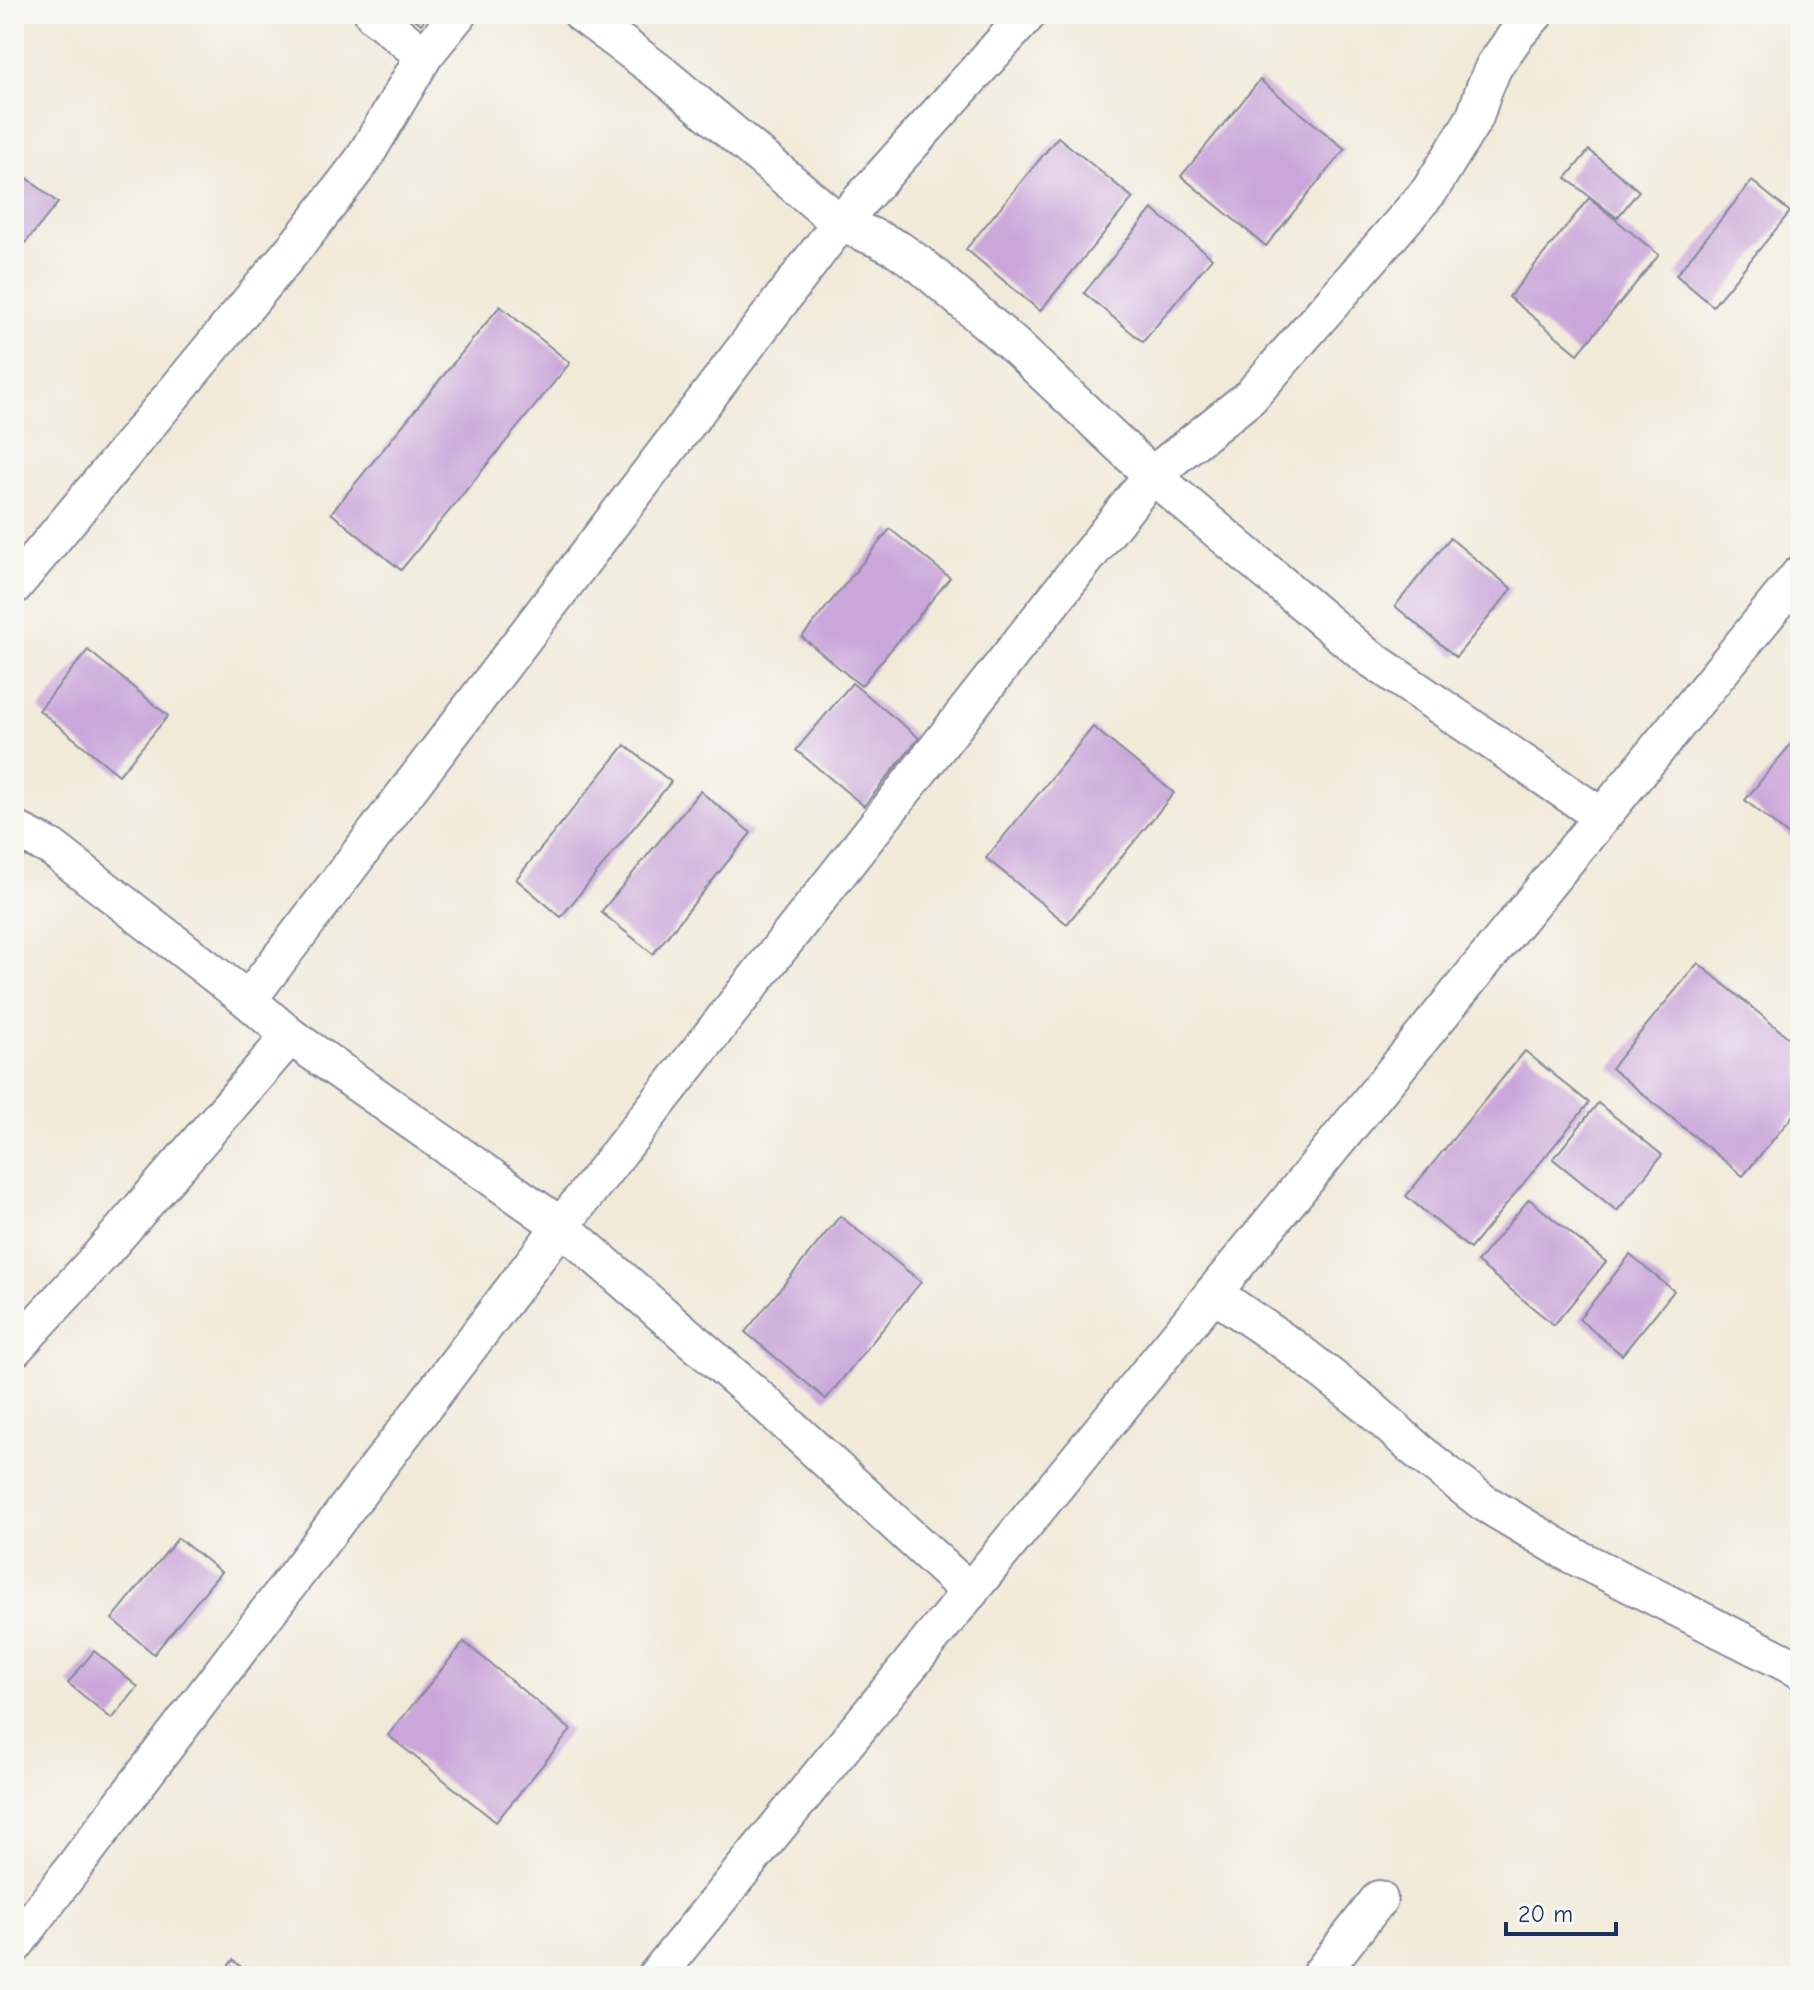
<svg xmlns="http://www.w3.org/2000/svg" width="1814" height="1990" font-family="'Comic Neue',sans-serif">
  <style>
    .building { fill: #caa6da }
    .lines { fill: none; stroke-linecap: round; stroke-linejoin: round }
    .street-casing { stroke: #868c9c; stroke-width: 40 }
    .street { stroke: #fff; stroke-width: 36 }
  </style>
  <rect width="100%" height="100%" fill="#f6f6f2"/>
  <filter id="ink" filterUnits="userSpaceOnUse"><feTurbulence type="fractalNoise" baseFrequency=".0125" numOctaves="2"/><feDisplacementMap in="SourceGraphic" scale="16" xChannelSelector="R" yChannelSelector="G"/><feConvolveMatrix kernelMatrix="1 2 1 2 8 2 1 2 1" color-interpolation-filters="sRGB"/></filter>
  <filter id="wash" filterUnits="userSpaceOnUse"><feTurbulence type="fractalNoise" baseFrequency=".006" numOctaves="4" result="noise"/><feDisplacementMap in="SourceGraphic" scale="32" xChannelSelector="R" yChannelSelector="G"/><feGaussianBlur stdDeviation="1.8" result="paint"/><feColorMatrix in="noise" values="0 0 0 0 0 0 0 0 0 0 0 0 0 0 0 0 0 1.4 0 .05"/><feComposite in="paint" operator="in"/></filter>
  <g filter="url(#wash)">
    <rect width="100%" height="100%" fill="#f2ead9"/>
    <g id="blocks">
      <g class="building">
        <polygon points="409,14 429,14 421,24"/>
        <polygon points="1260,80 1345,149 1266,246 1181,176"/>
        <polygon points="1058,137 1133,198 1040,311 966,249"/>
        <polygon points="1589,150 1639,191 1617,218 1566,178"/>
        <polygon points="14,167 58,203 14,257"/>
        <polygon points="1752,181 1790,212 1713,306 1676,275"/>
        <polygon points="1589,198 1659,255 1578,354 1509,297"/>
        <polygon points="1152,209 1212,258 1143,342 1084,293"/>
        <polygon points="500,306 570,363 401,570 331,513"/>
        <polygon points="890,529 950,578 861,686 802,637"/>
        <polygon points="1450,538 1512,589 1456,657 1395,606"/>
        <polygon points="88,650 168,716 119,775 39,710"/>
        <polygon points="852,683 919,738 864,806 796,750"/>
        <polygon points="1093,727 1174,793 1067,924 986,858"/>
        <polygon points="1800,733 1800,845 1745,800"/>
        <polygon points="625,745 671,782 561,917 516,879"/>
        <polygon points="700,791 751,833 653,954 601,912"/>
        <polygon points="1698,963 1800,1047 1800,1107 1743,1176 1611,1068"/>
        <polygon points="1525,1051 1589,1103 1470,1249 1406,1196"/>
        <polygon points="1598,1103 1662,1155 1617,1211 1553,1159"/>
        <polygon points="1529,1199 1606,1262 1554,1325 1477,1262"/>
        <polygon points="840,1216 921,1282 826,1399 745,1332"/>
        <polygon points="1630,1255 1674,1291 1622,1355 1579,1319"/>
        <polygon points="178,1538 221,1572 154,1654 112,1619"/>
        <polygon points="464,1642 571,1730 496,1822 388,1735"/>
        <polygon points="94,1651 138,1687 112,1719 68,1683"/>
        <polygon points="233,1960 252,1976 220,1976"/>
      </g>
    </g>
  </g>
  <g filter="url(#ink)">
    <use href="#blocks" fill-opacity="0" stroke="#868c9c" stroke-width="2"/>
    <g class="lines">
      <defs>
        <g id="street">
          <polyline points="373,14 424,56"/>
          <polyline points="582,14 662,74 840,223 878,239 898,249 922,266 1016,347 1152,475 1364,654 1601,816"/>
          <polyline points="14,586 305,235 362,161 424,56 458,14"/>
          <polyline points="14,829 52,848 248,1000 290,1036 561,1226 768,1406 970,1592"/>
          <polyline points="248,1000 840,223 1028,14"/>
          <polyline points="1213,1293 1292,1347 1363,1402 1419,1452 1483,1502 1570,1554 1800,1670"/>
          <polyline points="14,1349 99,1257 290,1036"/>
          <polyline points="14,1946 561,1226 1152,475 1250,397 1430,190 1475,117 1484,89 1494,66 1517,34 1535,14"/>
          <polyline points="656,1976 1800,574"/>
          <polyline points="1319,1976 1379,1899"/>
        </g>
      </defs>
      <use href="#street" class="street-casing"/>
      <use href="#street" class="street"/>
    </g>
  </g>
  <rect width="1814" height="1990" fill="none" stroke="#f6f6f2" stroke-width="48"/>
  <path d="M1506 1922v12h110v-12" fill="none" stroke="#1b2f5e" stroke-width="4"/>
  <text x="1518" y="1922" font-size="24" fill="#1b2f5e" stroke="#f6f6f2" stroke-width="6" paint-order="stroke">20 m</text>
</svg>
